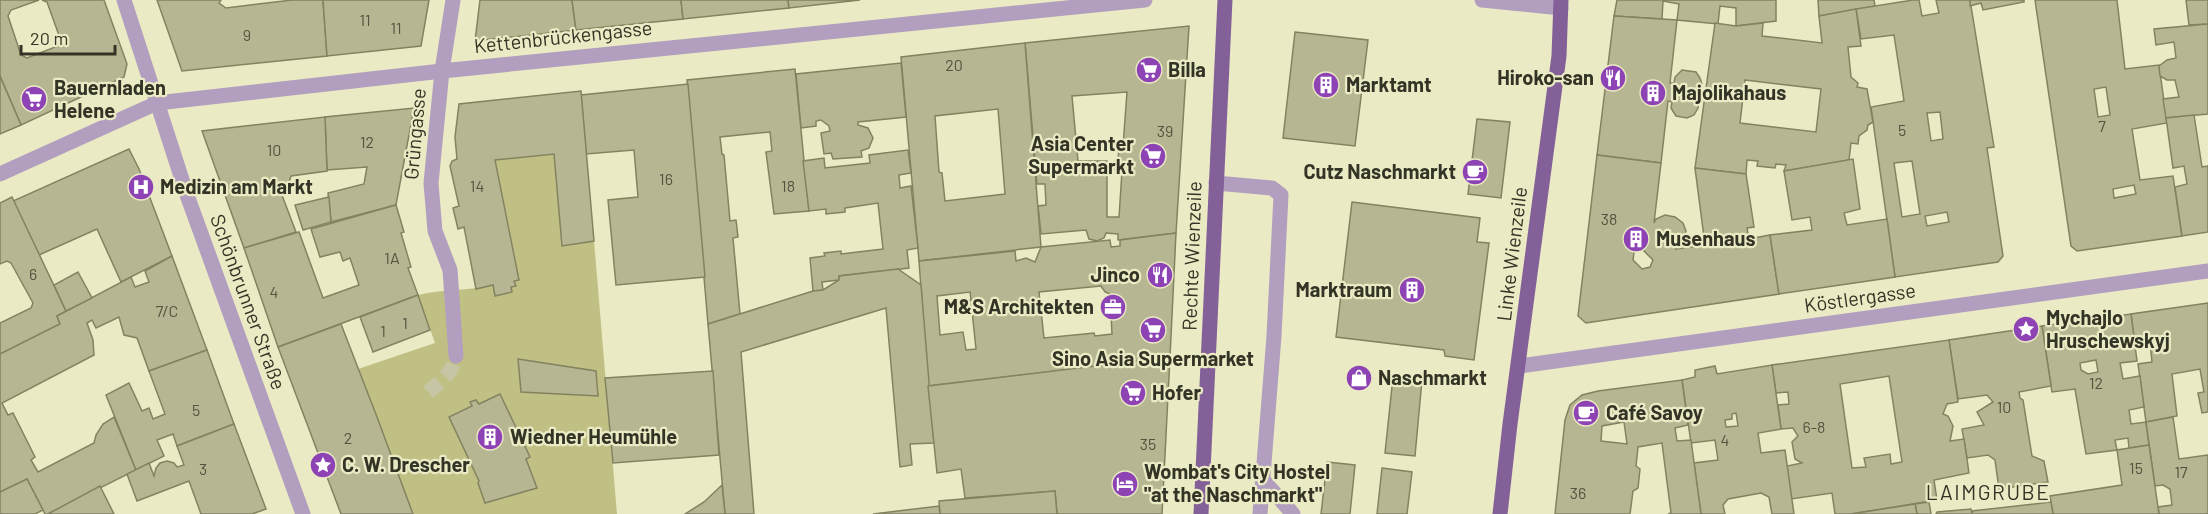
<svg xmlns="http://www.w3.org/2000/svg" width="2208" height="514" font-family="Barlow,sans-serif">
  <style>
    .green { fill: #c1c084 }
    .building { fill: #b6b692; stroke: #838361; stroke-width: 1.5; fill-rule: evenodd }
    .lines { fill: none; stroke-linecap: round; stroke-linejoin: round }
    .street-tunnel { stroke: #c6c6a4; stroke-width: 15; stroke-dasharray: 15 8; stroke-linecap: butt }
    .lane { stroke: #b29ebe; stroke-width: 15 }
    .street { stroke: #b29ebe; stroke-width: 15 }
    .primary { stroke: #846099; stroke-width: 15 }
    .labels { text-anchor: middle; stroke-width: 4.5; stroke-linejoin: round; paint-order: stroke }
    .number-label { font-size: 16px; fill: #545441 }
    .street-label { font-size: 20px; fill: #343426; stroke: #eaeac4 }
    .poi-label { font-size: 20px; font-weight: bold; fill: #343426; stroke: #eaeac4; text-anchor: start }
    .neighbourhood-label { font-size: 21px; letter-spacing: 1.5px; fill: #343426; stroke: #eaeac4 }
  </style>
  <rect width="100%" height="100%" fill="#eaeac4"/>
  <path class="green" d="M554,154L562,245L594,241L617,514H413L358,369L435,343L418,295C442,289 468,291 493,285L495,296L512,292L511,287L515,286L514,281L519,279L495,160Z"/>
  <g class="building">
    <polygon points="0,0 39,0 11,10 8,16 21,55 27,58 58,46 61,41 47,2 42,0 104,0 127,64 124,77 21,125 0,76"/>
    <polygon points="157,0 221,0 219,3 226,8 292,0 323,0 327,56 182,71"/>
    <polygon points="323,0 429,0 421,46 327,56"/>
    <polygon points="480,0 572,0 576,30 475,41"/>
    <polygon points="572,0 681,0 683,19 576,30"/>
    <polygon points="681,0 788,0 789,8 683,19"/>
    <polygon points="788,0 860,0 789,8"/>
    <polygon points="1617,0 1776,0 1776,21 1736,26 1736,8 1720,6 1718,24 1677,20 1679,4 1663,1 1662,19 1614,16"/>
    <polygon points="1818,0 1874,0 1875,6 1819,16"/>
    <path d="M1913,0H1919L1922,16L1939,13L1936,0H1970L1994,147L1987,148L2003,256L1998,262L1895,277L1871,107L1904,101L1894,35L1861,39L1856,9ZM1940,112L1943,139L1931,141L1927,113ZM1912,161L1920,214L1902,217L1894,163ZM1947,212L1949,222L1927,226L1925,216Z"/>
    <polygon points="1970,0 2024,0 2024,2 1983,10 1981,3 1970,6"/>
    <path d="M2035,0H2117L2125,69L2159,65L2167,123L2132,129L2140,180L2173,176L2182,236L2077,251L2071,246ZM2106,87L2110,115L2098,117L2094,89ZM2134,185L2136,194L2114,198L2113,189Z"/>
    <polygon points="2186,0 2208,0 2208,24 2189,25"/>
    <path d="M1856,9L1861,46L1848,47L1851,77L1858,83L1857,87L1867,89L1873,122L1868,125L1867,130L1859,136L1858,144L1851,143L1849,160L1784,171L1786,165L1776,164L1775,168L1757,166L1758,161L1747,160L1746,174L1695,168L1715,23L1736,26L1763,23L1762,36L1822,43L1819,16ZM1745,80L1821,89L1816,132L1740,123Z"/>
    <polygon points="1614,16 1677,20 1670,83 1674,83 1675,77 1682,70 1696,72 1700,78 1702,84 1698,108 1694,115 1687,118 1676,116 1671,108 1672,102 1668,101 1661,163 1597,155"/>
    <polygon points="2208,24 2208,114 2166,118 2163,99 2179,97 2175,80 2167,80 2160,76 2159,66 2167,60 2176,58 2174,42 2156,45 2154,29"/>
    <path d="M1189,26L1176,233L1118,240V234L1106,233L1104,238L1097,241L1089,239L1086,230L1041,234L1038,206L1046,205L1045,184H1037L1025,43ZM1127,92L1123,146H1119L1118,161H1115V170L1122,171L1119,217H1107V161H1078L1072,96Z"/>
    <polygon points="1295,32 1368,40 1355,146 1283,138"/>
    <path d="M1025,43L1041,247L919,261L901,57ZM998,109L1005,194L945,201L942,173L939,172L935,116Z"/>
    <polygon points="901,63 906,117 858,122 858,125 868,128 873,138 869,148 861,151 862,157 833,159 831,153 824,154 821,133 830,131 829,126 821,120 816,121 816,126 801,128 796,74"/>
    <polygon points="795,69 809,211 774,214 766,152 772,151 770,132 720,137 722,154 724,155 730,221 736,220 738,237 733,238 740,314 708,324 687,80"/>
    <polygon points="0,76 21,125 0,134"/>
    <polygon points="688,84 705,277 616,285 608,200 638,197 634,150 586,154 581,95"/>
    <polygon points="581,91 594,241 562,246 554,154 495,160 519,280 514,281 516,286 511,287 512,292 495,296 493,285 476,289 464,227 458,229 453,208 459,206 450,166 452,161 457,159 455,137 459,104"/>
    <polygon points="414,108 396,205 331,222 328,193 364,184 367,167 327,170 325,117"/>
    <polygon points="2194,115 2202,167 2208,166 2208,232 2182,236 2175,187 2187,184 2184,166 2173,168 2166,118"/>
    <polygon points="325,117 327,171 291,176 288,185 280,190 296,232 244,248 202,131"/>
    <polygon points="1477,119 1510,122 1501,198 1468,194"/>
    <polygon points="129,149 139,169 172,256 121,282 97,229 39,255 13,201"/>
    <polygon points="908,150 911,173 899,175 900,188 911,186 918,248 907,250 909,268 839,276 839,280 822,282 823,290 813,291 810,258 825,256 824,253 841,251 841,254 883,249 878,203 845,208 845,212 826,214 826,209 809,211 803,161 824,158 825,168 833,167 870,163 869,155"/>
    <path d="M1597,155L1661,163L1654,223L1656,219L1665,215L1675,217L1683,223L1686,231L1684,240L1676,249L1705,245L1695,168L1746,174L1754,227L1747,228L1749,239L1770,235L1779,294L1586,323L1578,316ZM1642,249L1653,260L1650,267L1642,269L1633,260L1634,252Z"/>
    <polygon points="1853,159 1860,209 1844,213 1847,225 1887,219 1895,277 1779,294 1770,235 1812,230 1810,217 1792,220 1784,171"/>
    <polygon points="12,197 66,311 57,316 60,324 0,354 0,323 31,308 33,303 11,263 7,261 0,264 0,203"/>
    <polygon points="329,197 331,222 303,230 295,205"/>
    <polygon points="1352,202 1480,218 1477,242 1489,243 1474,360 1445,356 1444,350 1336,337"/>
    <polygon points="396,205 404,232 401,233 411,267 408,268 418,295 278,347 244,248 299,232 323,298 359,285 350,258 343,261 340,252 320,257 311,229"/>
    <path d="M1176,233L1170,357L1114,363L1113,356L1098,358L1099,366L928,386L919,261L1015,251L1016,261L1026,258L1035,262L1041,247L1110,240L1111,247L1120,246V240ZM1101,286L1105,292L1110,294L1112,334L1095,336L1094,333L1044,338L1039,292ZM970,292L971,300L963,301L965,313L972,311L976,349L966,350L963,332L940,335L937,296Z"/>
    <polygon points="172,256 207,350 149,371 137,338 124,335 119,317 96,328 92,320 87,323 93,340 94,355 2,403 8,415 13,413 35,457 31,460 38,472 94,443 96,435 103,424 114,417 136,470 48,514 45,514 27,479 0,492 0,354 60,324 57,316 131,277 135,287 149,282 145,271"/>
    <polygon points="898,269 921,285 934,443 910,444 912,465 900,467 886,308 741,352 754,514 725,514 708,324 813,291 823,290 839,280 839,276"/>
    <polygon points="78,272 92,298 66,311 54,285"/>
    <polygon points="418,295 430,330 373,352 360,317"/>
    <polygon points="2208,303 2208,412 2202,413 2198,393 2204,392 2200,369 2172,374 2177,416 2146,422 2138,364 2152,362 2150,343 2135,345 2131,314"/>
    <path d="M2131,314L2137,361L2120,363L2123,379L2140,376L2144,407L2129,410L2131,424L2146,422L2149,445L2129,448L2128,438L2115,440L2117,450L2086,454L2075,389L2052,392L2042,326ZM2096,360L2098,372L2088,374L2081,370L2080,363Z"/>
    <polygon points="341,324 377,417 413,514 341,514 278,347"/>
    <polygon points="2042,326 2051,386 2019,392 2020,398 2023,400 2032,456 2044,461 2048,482 1999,489 1995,460 1988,455 1967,458 1962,429 1984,425 1977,412 1993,402 1987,395 1958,399 1949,340"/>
    <path d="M1949,340L1958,402L1947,404L1943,414L1948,416L1953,426L1950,441L1964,439L1969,473L1934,480L1937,500L1851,514H1835L1832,493L1791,499L1787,466L1802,463L1795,459L1792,442L1798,436L1793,428L1781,429L1778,405L1789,404L1788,392L1776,393L1772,365ZM1889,376L1902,462L1891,464L1890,454L1864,458L1866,467L1852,468L1840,384Z"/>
    <polygon points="207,350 234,424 177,446 173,434 157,440 164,456 136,470 106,395 129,383 142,411 149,408 153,419 165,414 149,371"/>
    <polygon points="1170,357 1162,514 1057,514 1055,491 965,498 961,469 937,473 928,386"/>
    <polygon points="518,359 596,371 598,396 521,392"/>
    <path d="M1772,365L1781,429L1758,433L1761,453L1785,450L1794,514H1772L1769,497L1761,493L1728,499L1723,505L1725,514H1701L1694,463L1718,460L1715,440L1691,443L1682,380L1695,377V370L1715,366L1717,374ZM1736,413L1738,426L1726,427L1725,420L1732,419V414Z"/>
    <polygon points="713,371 719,455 613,463 605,378"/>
    <polygon points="1393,377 1422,380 1415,456 1385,453"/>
    <path d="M1682,380L1688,425L1675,428L1677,441L1691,440L1701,514H1668L1671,513L1662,443L1638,447L1636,466L1640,469L1638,488L1633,491L1630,514H1555L1565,420L1570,405L1582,395L1598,391ZM1624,422L1627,444L1601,441L1602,426Z"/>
    <polygon points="500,394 530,457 526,459 537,488 485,503 478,483 479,481 449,417 472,406 470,402 476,400 479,404"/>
    <polygon points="2173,417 2179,459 2208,455 2208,514 2159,514 2158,507 2172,505 2170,489 2163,485 2155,486 2146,422"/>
    <polygon points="234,424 266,509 252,514 201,514 189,481 137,501 127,474 149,463 154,476 156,468 160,463 167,461 174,463 177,467 184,465 177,446"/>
    <polygon points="2149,445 2159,514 2053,514 2050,496 2122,485 2117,450"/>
    <polygon points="1327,462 1355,465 1350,514 1321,514"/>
    <polygon points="1382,468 1412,472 1407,514 1377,514"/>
    <polygon points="27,479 43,510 35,514 0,514 0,492"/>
    <polygon points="722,485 725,514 685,514 704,502"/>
    <polygon points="100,486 114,514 48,514"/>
    <polygon points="1055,491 1057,514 940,514 939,501"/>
    <polygon points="1929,502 1931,514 1917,514 1915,504"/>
    <polygon points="2051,502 2053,514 1972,514 1972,511"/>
    <polygon points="1915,504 1917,514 1851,514"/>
    <polygon points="939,506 940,514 873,514"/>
    <polygon points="1971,509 1972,514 1936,514 1937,512"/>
  </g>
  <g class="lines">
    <path class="street-tunnel" d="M428,392C441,381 453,373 456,356"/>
    <g class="lane">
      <polyline points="1216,183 1272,188 1281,195 1274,336 1260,514"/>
      <polyline points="1264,481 1293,514"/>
    </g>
    <g class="street">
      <polyline points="124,0 187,195 303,514"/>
      <polyline points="453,0 442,71 431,183 435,231 450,270 456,356"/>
      <polyline points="1482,0 1561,8"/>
      <polyline points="0,174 157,103 442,71 1145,0"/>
      <polyline points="1519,366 2208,271"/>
    </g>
    <g class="primary">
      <polyline points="1201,514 1225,0"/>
      <polyline points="1500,514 1510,424 1559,56 1561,0"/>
    </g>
  </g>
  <defs>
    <symbol id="supermarket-disc" viewBox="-11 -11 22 22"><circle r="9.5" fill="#8e43b4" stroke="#eaeac4"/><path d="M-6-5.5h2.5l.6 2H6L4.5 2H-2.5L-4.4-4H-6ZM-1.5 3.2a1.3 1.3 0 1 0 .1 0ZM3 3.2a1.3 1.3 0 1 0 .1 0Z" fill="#fff"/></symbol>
    <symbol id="restaurant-disc" viewBox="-11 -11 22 22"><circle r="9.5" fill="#8e43b4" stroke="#eaeac4"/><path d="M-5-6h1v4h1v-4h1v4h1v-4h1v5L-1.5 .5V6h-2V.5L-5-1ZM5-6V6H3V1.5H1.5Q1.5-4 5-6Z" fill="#fff"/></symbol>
    <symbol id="building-disc" viewBox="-11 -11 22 22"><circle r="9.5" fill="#8e43b4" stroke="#eaeac4"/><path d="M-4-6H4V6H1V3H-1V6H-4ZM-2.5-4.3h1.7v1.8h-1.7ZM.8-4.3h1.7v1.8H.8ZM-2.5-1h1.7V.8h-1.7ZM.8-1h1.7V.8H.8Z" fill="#fff"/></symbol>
    <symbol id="cafe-disc" viewBox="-11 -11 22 22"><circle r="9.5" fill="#8e43b4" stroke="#eaeac4"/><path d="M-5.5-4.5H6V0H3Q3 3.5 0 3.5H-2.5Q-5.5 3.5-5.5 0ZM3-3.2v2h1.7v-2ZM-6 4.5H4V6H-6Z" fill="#fff"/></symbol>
    <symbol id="hospital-disc" viewBox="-11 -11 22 22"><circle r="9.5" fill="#8e43b4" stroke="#eaeac4"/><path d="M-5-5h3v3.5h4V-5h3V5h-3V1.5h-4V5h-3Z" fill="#fff"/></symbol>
    <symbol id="office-disc" viewBox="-11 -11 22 22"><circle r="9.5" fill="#8e43b4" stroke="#eaeac4"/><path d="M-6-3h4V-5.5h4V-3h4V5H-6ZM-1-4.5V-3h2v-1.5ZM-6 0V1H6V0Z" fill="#fff"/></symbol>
    <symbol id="sight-disc" viewBox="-11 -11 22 22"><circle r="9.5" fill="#8e43b4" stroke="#eaeac4"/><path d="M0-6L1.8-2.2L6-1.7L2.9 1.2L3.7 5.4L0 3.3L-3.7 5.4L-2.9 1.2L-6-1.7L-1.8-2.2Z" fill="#fff"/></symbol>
    <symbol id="shop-disc" viewBox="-11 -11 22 22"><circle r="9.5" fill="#8e43b4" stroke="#eaeac4"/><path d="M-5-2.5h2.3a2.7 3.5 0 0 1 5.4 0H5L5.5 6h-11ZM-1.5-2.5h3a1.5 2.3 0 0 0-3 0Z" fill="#fff"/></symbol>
    <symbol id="hotel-disc" viewBox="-11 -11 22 22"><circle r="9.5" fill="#8e43b4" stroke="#eaeac4"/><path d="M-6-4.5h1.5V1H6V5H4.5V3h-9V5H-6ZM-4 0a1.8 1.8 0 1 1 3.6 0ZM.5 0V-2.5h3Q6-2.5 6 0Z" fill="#fff"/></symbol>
  </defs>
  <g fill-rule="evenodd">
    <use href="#supermarket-disc" x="1134" y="55" width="30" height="30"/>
    <use href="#restaurant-disc" x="1598" y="63" width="30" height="30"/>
    <use href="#building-disc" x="1311" y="70" width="30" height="30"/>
    <use href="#building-disc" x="1638" y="78" width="30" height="30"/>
    <use href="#supermarket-disc" x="19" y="84" width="30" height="30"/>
    <use href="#supermarket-disc" x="1138" y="141" width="30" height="30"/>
    <use href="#cafe-disc" x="1460" y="157" width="30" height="30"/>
    <use href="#hospital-disc" x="126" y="172" width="30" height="30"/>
    <use href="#building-disc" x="1621" y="224" width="30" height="30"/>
    <use href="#restaurant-disc" x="1145" y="260" width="30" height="30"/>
    <use href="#building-disc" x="1397" y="275" width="30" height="30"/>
    <use href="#office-disc" x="1098" y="292" width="30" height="30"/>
    <use href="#sight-disc" x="2011" y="314" width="30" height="30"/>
    <use href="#supermarket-disc" x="1138" y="315" width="30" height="30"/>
    <use href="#shop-disc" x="1344" y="363" width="30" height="30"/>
    <use href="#supermarket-disc" x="1118" y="378" width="30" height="30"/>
    <use href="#cafe-disc" x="1571" y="398" width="30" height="30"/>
    <use href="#building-disc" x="475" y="422" width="30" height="30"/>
    <use href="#sight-disc" x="308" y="450" width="30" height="30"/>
    <use href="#hotel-disc" x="1110" y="469" width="30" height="30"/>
  </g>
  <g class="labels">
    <g class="number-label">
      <text x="365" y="26">11</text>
      <text x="396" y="34">11</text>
      <text x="247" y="41">9</text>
      <text x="954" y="71">20</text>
      <text x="2102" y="132">7</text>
      <text x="1902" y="136">5</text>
      <text x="1165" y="137">39</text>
      <text x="367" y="148">12</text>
      <text x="274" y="156">10</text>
      <text x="666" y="185">16</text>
      <text x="477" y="192">14</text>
      <text x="788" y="192">18</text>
      <text x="1609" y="225">38</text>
      <text x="392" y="264">1A</text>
      <text x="33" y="280">6</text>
      <text x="274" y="298">4</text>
      <text x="167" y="317">7/C</text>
      <text x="405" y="329">1</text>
      <text x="383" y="337">1</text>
      <text x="2096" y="389">12</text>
      <text x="2004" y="413">10</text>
      <text x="196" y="416">5</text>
      <text x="1814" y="433">6-8</text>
      <text x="348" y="444">2</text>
      <text x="1725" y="446">4</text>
      <text x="1148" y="450">35</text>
      <text x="2136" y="474">15</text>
      <text x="203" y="475">3</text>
      <text x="2181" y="478">17</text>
      <text x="1578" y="499">36</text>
    </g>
    <g class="street-label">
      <text transform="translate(563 37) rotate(-6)" y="7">Kettenbrückengasse</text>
      <text transform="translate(415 134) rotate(-85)" y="7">Grüngasse</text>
      <text transform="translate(1512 254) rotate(-83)" y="7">Linke Wienzeile</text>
      <text transform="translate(1192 256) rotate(-88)" y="7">Rechte Wienzeile</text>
      <text transform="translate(1860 298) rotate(-8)" y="7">Köstlergasse</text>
      <text transform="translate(248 302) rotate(70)" y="7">Schönbrunner Straße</text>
    </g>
    <g class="poi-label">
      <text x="1168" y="77">Billa</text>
      <text x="1594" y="85" text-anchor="end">Hiroko-san</text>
      <text x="1346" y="92">Marktamt</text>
      <text x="54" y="95">Bauernladen<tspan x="54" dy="23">Helene</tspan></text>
      <text x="1672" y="100">Majolikahaus</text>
      <text x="1134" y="151" text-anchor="end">Asia Center<tspan x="1134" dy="23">Supermarkt</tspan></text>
      <text x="1456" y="179" text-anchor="end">Cutz Naschmarkt</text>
      <text x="160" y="194">Medizin am Markt</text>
      <text x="1656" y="246">Musenhaus</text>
      <text x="1140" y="282" text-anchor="end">Jinco</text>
      <text x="1392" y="297" text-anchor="end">Marktraum</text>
      <text x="1094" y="314" text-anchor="end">M&amp;S Architekten</text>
      <text x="2046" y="325">Mychajlo<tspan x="2046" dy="23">Hruschewskyj</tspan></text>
      <text x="1153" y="366" text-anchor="middle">Sino Asia Supermarket</text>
      <text x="1378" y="385">Naschmarkt</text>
      <text x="1152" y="400">Hofer</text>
      <text x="1606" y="420">Café Savoy</text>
      <text x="510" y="444">Wiedner Heumühle</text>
      <text x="342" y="472">C. W. Drescher</text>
      <text x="1144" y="479">Wombat's City Hostel<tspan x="1144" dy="23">"at the Naschmarkt"</tspan></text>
    </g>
    <g class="neighbourhood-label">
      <text x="1988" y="500">LAIMGRUBE</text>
    </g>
  </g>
  <path d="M21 45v9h94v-9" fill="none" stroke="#343426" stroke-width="3"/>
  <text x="30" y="45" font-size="18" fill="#343426" stroke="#eaeac4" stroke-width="4.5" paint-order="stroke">20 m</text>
</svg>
